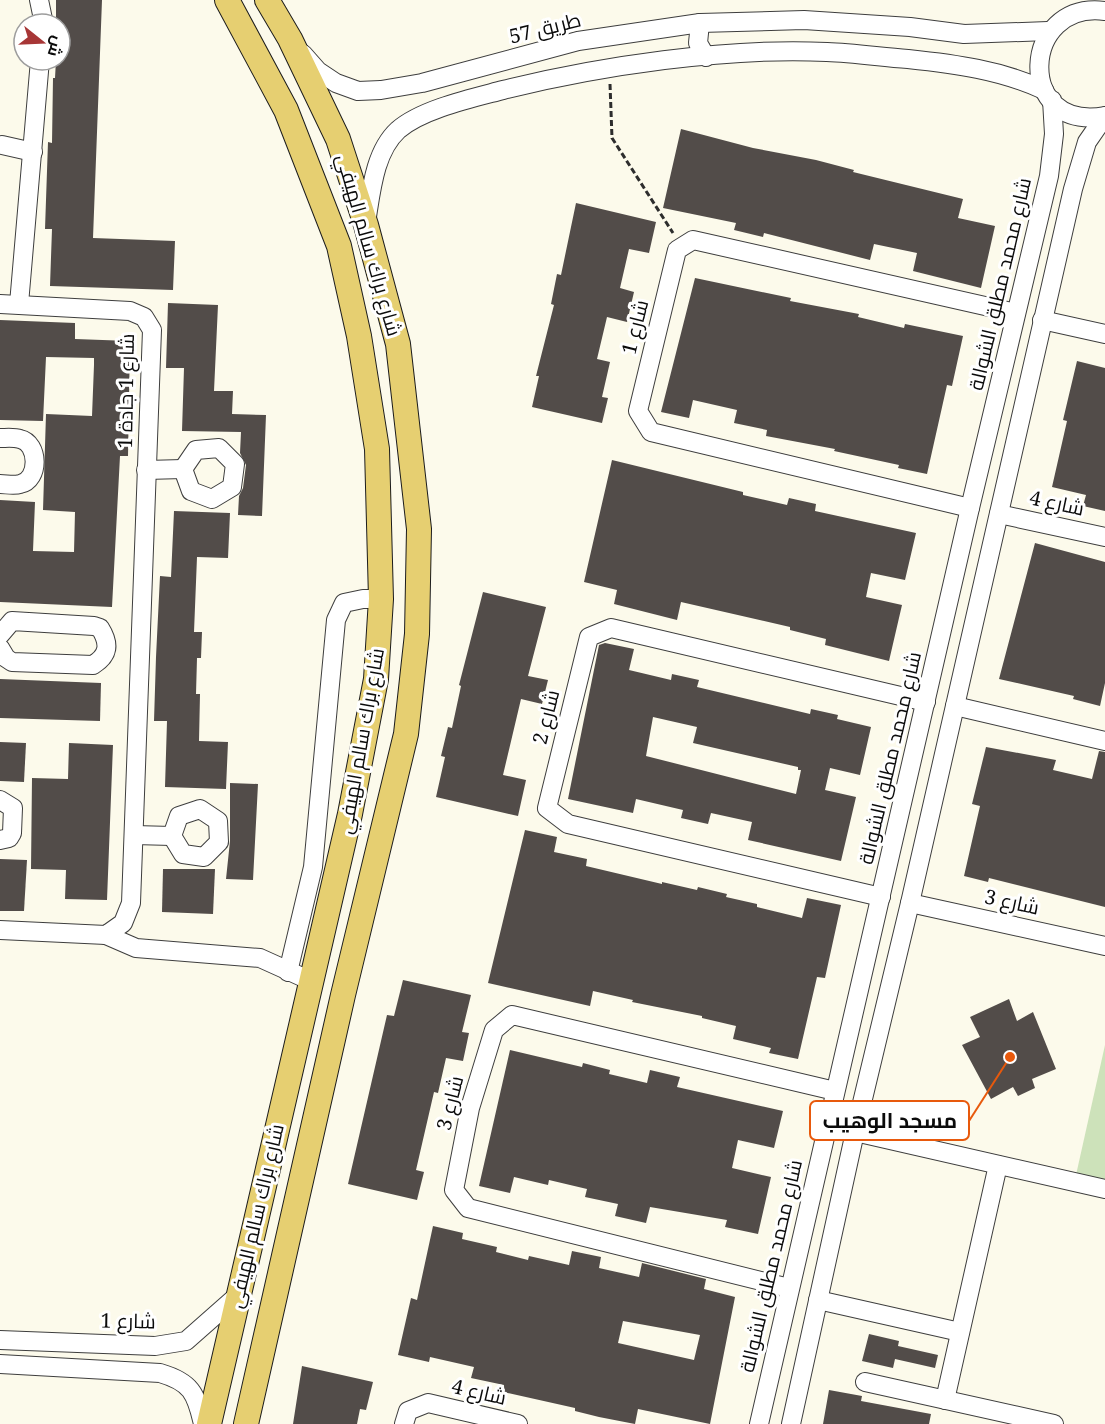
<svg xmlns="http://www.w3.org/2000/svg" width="1105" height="1424" font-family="'Noto Serif',Cairo,serif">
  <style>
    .green { fill: #cde2ba }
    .building { fill: #524c49; fill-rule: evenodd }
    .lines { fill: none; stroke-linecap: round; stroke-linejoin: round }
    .minor-casing { stroke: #3e3e3e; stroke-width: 20 }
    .major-casing { stroke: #1c1c1c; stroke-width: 26 }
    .path { stroke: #2d2d2d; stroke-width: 3; stroke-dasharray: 6 3; stroke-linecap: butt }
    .minor { stroke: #fff; stroke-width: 18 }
    .major { stroke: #e6cf71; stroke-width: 24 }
    .labels { text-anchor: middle; stroke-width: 6; stroke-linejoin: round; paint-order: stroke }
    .street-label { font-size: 20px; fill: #0b0b0b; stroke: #fff }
    .leader { fill: none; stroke: #e8590c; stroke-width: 2 }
    .callout-dot { fill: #e8590c; stroke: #fff; stroke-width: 2 }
    .callout { fill: #fff; stroke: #e8590c; stroke-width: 2 }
    .callout-label { font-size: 21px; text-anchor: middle; font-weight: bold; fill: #0b0b0b }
  </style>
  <rect width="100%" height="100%" fill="#fcfaeb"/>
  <polygon class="green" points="1105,1045 1105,1182 1076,1175"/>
  <g class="building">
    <polygon points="56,0 102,0 93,238 175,241 173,290 50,286 52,229 45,229 48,142 52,143 53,78 55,78 56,60 60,60 60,24 56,24"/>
    <polygon points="681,129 753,148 816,160 854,170 853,172 963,199 958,218 995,226 981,288 913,271 917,253 874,244 870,260 764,233 763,237 734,230 736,223 663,208"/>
    <polygon points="576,203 656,222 649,253 629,249 620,288 634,292 627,322 607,317 597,359 610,362 602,397 608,398 602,423 532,407 539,376 536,376 554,305 551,304 557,274 561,275"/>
    <polygon points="695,278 791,298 790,301 859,314 858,317 904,328 905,324 963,336 952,386 947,385 927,474 898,468 899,465 834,451 835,449 766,436 767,430 734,423 737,410 693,400 689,418 661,412"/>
    <polygon points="168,303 218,305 214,391 233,391 232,414 266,415 262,516 238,515 239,496 243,488 246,465 240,453 241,432 182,431 184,368 166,368"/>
    <polygon points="0,320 75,323 75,339 130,341 128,456 120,456 112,607 0,602 0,500 35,502 33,551 74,552 75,512 43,510 46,414 92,416 94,365 94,358 46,357 43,421 0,420"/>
    <polygon points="1077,361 1105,368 1105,511 1083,506 1086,495 1052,487 1067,421 1063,420"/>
    <polygon points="612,460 743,492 743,495 787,505 789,498 816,504 815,511 916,533 905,580 871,573 866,597 902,605 889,661 825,645 826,639 790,630 790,627 681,602 677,620 614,604 617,590 584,582"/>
    <polygon points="174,511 230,513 228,558 197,557 194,632 202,632 201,658 197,658 196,694 200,694 199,741 228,742 226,789 165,787 167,721 154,721 156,657 160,576 171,577"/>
    <polygon points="1035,543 1105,562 1105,683 1100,706 1073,699 1074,696 999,679"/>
    <polygon points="483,592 546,607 528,676 548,680 542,704 521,699 503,775 526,780 518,816 436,797 445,757 441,756 448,727 452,728 461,686 459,685"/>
    <path d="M605,643L634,649L629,670L671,680L672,674L699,680L697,687L810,714L811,709L838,715L837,719L871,727L860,775L830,768L825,790L856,797L841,861L748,840L752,822L711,813L708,824L681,818L683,810L636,799L633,813L568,799L599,645ZM653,717L697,727L693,743L798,767V770H801L796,794L646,756Z"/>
    <polygon points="0,679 101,683 100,721 0,718"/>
    <polygon points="0,742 26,743 24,782 0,781"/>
    <polygon points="69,743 113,745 107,900 65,899 66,870 31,869 32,778 68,779"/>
    <polygon points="986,747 1056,760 1053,770 1092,779 1099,751 1105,752 1105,907 989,878 988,882 964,876 980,806 972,804"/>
    <polygon points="230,783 258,784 253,880 226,879 230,841"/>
    <polygon points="525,830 557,837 554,852 587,859 586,866 662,884 662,882 697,890 698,887 727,894 726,897 757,904 757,907 802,918 807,898 841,905 825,978 817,977 798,1059 769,1053 771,1048 733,1039 736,1026 702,1018 702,1016 632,1002 633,1000 593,991 590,1006 488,983"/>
    <polygon points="0,859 27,860 24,911 0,911"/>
    <polygon points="163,869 215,869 213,914 162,912"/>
    <polygon points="403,980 471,995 462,1032 469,1033 463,1061 446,1058 438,1093 434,1092 416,1170 424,1172 417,1200 348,1184 387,1015 394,1016"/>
    <polygon points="1009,999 1017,1021 1033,1012 1056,1069 1032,1079 1035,1088 1018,1096 1013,1087 991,1099 962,1045 980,1037 970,1017"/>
    <polygon points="510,1050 582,1067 583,1063 610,1070 609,1074 647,1083 650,1070 680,1077 677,1087 783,1111 774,1148 738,1140 732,1168 771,1177 758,1234 725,1227 727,1220 650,1207 646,1223 615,1216 618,1204 585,1197 587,1189 549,1180 548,1185 514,1177 510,1193 479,1186"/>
    <path d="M433,1226L463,1233L462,1239L497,1247L496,1252L528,1260L529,1256L569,1265L572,1251L601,1257L599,1268L639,1277L642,1263L706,1279L704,1289L735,1297L710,1424L638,1409L635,1424L599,1417L575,1411V1408L503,1392L504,1385L471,1378L474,1367L430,1357L429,1362L398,1355L411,1298L417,1300ZM623,1321L700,1335L694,1360L618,1343Z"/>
    <polygon points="869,1334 899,1341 898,1346 938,1355 935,1368 895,1359 893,1368 862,1361"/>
    <polygon points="302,1366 373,1382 366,1410 360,1409 357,1424 293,1424"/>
    <polygon points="829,1390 862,1396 861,1401 931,1414 929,1424 823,1424"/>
  </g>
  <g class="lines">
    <defs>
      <g id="minor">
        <polyline points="39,0 44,24"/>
        <path d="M1105,11C1021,0 1014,132 1105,116"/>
        <polyline points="700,23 698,43 706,57"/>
        <polyline points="303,54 318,71 336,83 358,91 381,90 422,83 578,41 700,23 804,20 910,27 964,34 1048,31"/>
        <polyline points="2,145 33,152"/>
        <path d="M366,223C371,193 374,152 398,130C422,109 473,98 503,90C599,66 728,47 827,52C854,53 881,57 908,59C955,64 1001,70 1044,90"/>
        <polyline points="0,304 130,311 144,317 152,330 131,903 123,923 106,935 0,930"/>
        <polyline points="19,304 40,60"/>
        <polyline points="1042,320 1105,334"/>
        <path d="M0,438C6,438 14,437 20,439C39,443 40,480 20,484C14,486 6,484 0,484"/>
        <polygon points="219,448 235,464 232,487 212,499 191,491 183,469 196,450"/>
        <polyline points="146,470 183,469"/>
        <polyline points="970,508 651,432 638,411 677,250 693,240 1016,313"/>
        <polyline points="999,514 1105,537"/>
        <path d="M0,635L12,621L94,626L100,628C110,644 109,655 93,665L12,662L6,658L0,648"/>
        <polyline points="955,706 1105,741"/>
        <polyline points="0,800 13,808 12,833 9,838 0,840"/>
        <polygon points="200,809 218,821 219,842 204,857 183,854 172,836 179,816"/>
        <polyline points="134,835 172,836"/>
        <polyline points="881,897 568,824 547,808 589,637 611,628 926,702"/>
        <polyline points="910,903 1105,946"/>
        <polyline points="106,935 136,948 260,958 311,981"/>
        <polyline points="288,972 313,867 336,620 344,603 363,599 381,599"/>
        <polyline points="855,1132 1105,1189"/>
        <polyline points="789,1288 468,1208 454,1190 470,1108 494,1030 512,1015 835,1091"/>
        <polyline points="818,1300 960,1332"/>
        <polyline points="0,1340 155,1346 186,1341 237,1296"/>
        <path d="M0,1364L160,1373C191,1382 196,1393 203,1424"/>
        <polyline points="865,1382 1054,1424"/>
        <polyline points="945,1400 998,1165"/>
        <polyline points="404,1424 408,1411 428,1403 518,1424"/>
        <polyline points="759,1424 970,508 1049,176 1054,134 1052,100"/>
        <polyline points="791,1424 855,1132 910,903 1073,189 1087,142 1105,116"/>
      </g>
      <g id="major">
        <polyline points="209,1424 350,814 376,679 381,599 377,449 359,336 339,246 286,110 227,0"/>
        <polyline points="246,1424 343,995 406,734 417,634 419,529 398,344 366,225 338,139 290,39 267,0"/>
      </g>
    </defs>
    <use href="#minor" class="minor-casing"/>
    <use href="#major" class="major-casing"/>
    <polyline class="path" points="610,84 612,138 673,233"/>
    <use href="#minor" class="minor"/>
    <use href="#major" class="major"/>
  </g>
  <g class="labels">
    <g class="street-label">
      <text transform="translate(545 28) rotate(-14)" y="7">طريق 57</text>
      <text transform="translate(369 245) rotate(74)" y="7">شارع براك سالم الهيفي</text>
      <text transform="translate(1000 284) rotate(-77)" y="7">شارع محمد مطلق الشوالة</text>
      <text transform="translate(635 327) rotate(-76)" y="7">شارع 1</text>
      <text transform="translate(126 391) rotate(-89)" y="7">شارع 1 جادة 1</text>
      <text transform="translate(1057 503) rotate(12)" y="7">شارع 4</text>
      <text transform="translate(546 717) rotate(-76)" y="7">شارع 2</text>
      <text transform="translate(361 741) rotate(-80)" y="7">شارع براك سالم الهيفي</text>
      <text transform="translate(890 758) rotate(-77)" y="7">شارع محمد مطلق الشوالة</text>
      <text transform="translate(1012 902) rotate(12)" y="7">شارع 3</text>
      <text transform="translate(450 1103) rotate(-76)" y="7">شارع 3</text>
      <text transform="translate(256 1216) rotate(-77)" y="7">شارع براك سالم الهيفي</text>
      <text transform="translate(771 1266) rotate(-77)" y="7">شارع محمد مطلق الشوالة</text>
      <text transform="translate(128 1321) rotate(1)" y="7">شارع 1</text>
      <text transform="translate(479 1392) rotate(13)" y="7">شارع 4</text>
    </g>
  </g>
  <path class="leader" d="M1010 1057L969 1121"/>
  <circle class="callout-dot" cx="1010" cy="1057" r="6"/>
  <rect class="callout" x="810" y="1101" width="159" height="39" rx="6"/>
  <g class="callout-label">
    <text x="890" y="1128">مسجد الوهيب</text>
  </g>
  <g transform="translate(42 42) rotate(108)"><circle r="28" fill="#ffffff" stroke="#9d9d9d" stroke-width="1.5"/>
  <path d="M0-4.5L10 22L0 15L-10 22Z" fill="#a73636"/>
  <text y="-9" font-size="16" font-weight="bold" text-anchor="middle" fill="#0b0b0b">ش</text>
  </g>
</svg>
